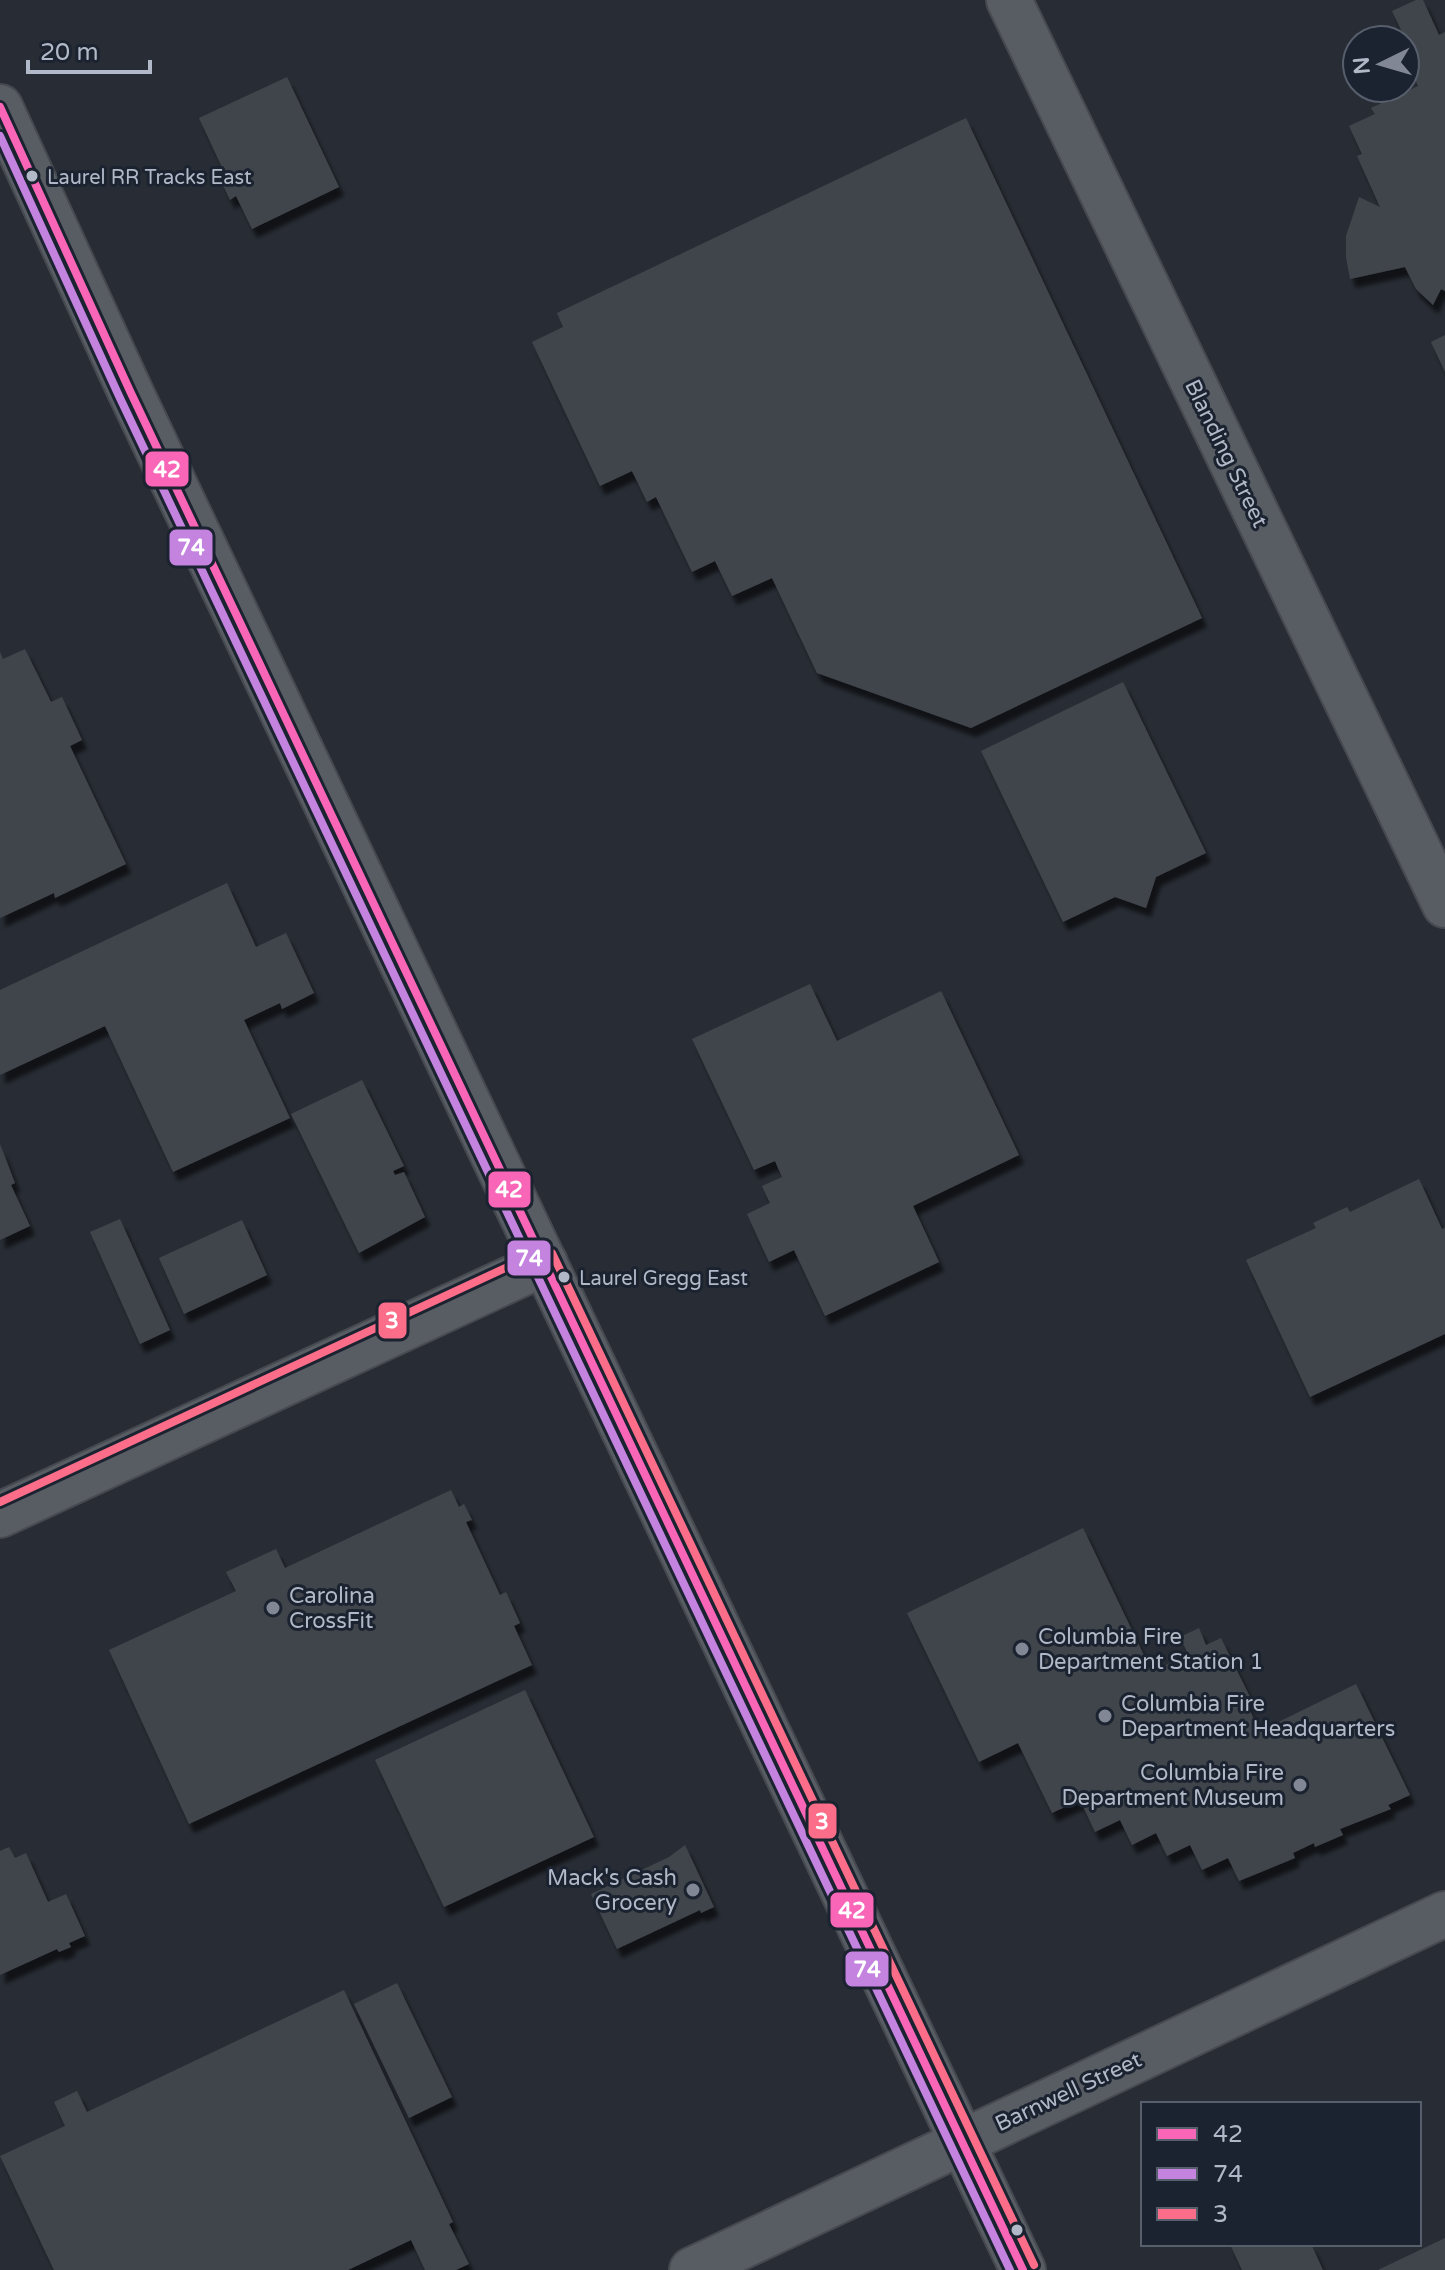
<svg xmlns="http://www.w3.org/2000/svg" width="1445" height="2270" font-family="'Varela Round',sans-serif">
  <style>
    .building { fill: #41454c; filter: url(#shadow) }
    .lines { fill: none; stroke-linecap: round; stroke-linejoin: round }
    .minor-casing { stroke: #464950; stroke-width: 48 }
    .minor { stroke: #585c63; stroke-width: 44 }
    .bus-1-casing { stroke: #1b2330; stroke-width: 14 }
    .bus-2-casing { stroke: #1b2330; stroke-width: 14 }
    .bus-3-casing { stroke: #1b2330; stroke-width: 14 }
    .bus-1 { stroke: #fa66b7; stroke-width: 8 }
    .bus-2 { stroke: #c483df; stroke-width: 8 }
    .bus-3 { stroke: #fb6d88; stroke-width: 8 }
    .bus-dot { fill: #b1b8c7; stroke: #1b2330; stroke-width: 3 }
    .poi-dot { fill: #818794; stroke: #1b2330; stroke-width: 3 }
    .labels { text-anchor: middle; stroke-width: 6; stroke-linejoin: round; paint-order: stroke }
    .bus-label { font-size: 20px; fill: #b1b8c7; stroke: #1b2330; text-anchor: start }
    .street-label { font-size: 22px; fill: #b1b8c7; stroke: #1b2330 }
    .poi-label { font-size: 22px; fill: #b1b8c7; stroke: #1b2330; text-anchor: start }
    .line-badge { stroke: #1b2330; stroke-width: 3 }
    .badge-label { font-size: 22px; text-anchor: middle; font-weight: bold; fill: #fff }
  </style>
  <defs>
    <filter id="shadow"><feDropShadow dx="5" dy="9" stdDeviation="2" flood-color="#0009"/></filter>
  </defs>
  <rect width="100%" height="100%" fill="#282d35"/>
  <g class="building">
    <polygon points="1416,0 1423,0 1439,35 1445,32 1445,291 1441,289 1433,305 1416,289 1405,267 1350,279 1346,257 1346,236 1359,197 1380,207 1357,156 1362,154 1349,126 1375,114 1371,108 1418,86 1406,61 1414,57 1392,11"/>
    <polygon points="287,77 339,187 252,229 236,196 230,200 221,181 227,178 199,118"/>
    <polygon points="966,118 1202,618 971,728 817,673 772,578 732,596 715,561 692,572 656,497 647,502 632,471 600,486 532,342 563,327 557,313"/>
    <polygon points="1445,335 1445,372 1431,342"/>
    <polygon points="25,649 51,702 62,697 82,740 70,746 126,864 55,898 54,893 0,918 0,652 3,659"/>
    <polygon points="1123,682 1206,853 1156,877 1146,908 1115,897 1063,922 981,751"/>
    <polygon points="227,883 256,947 286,933 314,993 282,1009 280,1003 244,1020 290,1118 173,1172 105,1026 0,1075 0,990"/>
    <polygon points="810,984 837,1041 941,991 1019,1155 913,1206 939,1262 825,1316 794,1250 769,1262 747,1214 770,1203 762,1186 782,1177 775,1161 754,1170 692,1039"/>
    <polygon points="362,1080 404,1166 393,1171 395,1175 404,1172 425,1217 359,1253 291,1114"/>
    <polygon points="0,1144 15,1183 11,1185 30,1226 0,1240"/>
    <polygon points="1419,1179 1442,1229 1445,1228 1445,1334 1310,1397 1246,1260 1316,1228 1313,1223 1347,1207 1350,1212"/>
    <polygon points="120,1219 170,1330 140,1344 90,1232"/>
    <polygon points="242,1220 267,1275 184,1314 159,1258"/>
    <polygon points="451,1490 459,1507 464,1504 472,1520 466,1522 500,1595 506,1592 520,1623 514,1626 532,1665 189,1824 109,1650 236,1591 226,1572 276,1549 285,1568"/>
    <polygon points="1083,1528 1152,1672 1188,1654 1180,1637 1199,1628 1206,1645 1221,1638 1251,1699 1245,1701 1260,1731 1356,1684 1410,1795 1388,1805 1391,1809 1340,1829 1343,1835 1315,1847 1314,1843 1293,1853 1295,1858 1239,1881 1228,1858 1202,1870 1190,1845 1167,1856 1156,1833 1132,1845 1120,1820 1095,1832 1080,1800 1052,1813 1018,1743 979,1762 907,1613"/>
    <polygon points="525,1690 594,1837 444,1907 375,1760"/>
    <polygon points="685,1845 714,1907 701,1913 700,1910 617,1949 591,1894 669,1857"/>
    <polygon points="9,1847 15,1858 26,1853 48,1902 66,1894 85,1936 69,1943 71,1947 59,1952 57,1949 0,1975 0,1851"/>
    <polygon points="397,1983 452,2097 409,2118 354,2004"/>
    <polygon points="344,1990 453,2222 449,2224 469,2264 456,2270 425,2270 411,2240 348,2270 54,2270 0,2156 65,2126 54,2102 77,2091 87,2112"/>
    <polygon points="1445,2238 1445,2270 1378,2270"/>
    <polygon points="1230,2244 1311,2244 1323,2270 1242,2270"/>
  </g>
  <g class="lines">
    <defs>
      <g id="minor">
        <polyline points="1009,0 1445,905"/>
        <polyline points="0,107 130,391 1023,2270"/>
        <polyline points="0,1515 545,1263"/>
        <polyline points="692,2270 1445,1914"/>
      </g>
    </defs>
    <use href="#minor" class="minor-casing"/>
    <use href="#minor" class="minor"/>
    <defs>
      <polyline id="bus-1" points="0,107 130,391 1023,2270"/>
      <polyline id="bus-2" points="0,136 119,396 1010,2270"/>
      <polyline id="bus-3" points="0,1502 540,1252 552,1253 1034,2265"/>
    </defs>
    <use href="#bus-1" class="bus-1-casing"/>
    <use href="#bus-2" class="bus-2-casing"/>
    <use href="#bus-3" class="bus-3-casing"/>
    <use href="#bus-1" class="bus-1"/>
    <use href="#bus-2" class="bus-2"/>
    <use href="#bus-3" class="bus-3"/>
  </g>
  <g class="bus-dot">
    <circle cx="32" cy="176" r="7"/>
    <circle cx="564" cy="1277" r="7"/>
    <circle cx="1017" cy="2230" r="7"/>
  </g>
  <g class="poi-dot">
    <circle cx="273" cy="1608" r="8"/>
    <circle cx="1022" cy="1649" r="8"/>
    <circle cx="1105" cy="1716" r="8"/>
    <circle cx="1300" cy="1785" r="8"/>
    <circle cx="693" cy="1890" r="8"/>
  </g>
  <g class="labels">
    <g class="bus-label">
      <text x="47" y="184">Laurel RR Tracks East</text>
      <text x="579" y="1285">Laurel Gregg East</text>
    </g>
    <g class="street-label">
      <text transform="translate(1227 453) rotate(64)" y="8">Blanding Street</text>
      <text transform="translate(1068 2091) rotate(-25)" y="8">Barnwell Street</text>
    </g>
    <g class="poi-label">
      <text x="289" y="1603">Carolina<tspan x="289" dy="25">CrossFit</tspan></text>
      <text x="1038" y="1644">Columbia Fire<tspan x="1038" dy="25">Department Station 1</tspan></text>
      <text x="1121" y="1711">Columbia Fire<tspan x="1121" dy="25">Department Headquarters</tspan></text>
      <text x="1284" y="1780" text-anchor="end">Columbia Fire<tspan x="1284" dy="25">Department Museum</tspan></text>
      <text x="677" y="1885" text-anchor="end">Mack's Cash<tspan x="677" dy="25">Grocery</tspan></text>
    </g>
  </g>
  <g class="line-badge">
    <rect x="144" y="450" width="46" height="38" rx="8" fill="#fa66b7"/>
    <rect x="168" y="528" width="46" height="39" rx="8" fill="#c483df"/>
    <rect x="487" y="1170" width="45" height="39" rx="8" fill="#fa66b7"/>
    <rect x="506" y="1239" width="46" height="38" rx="8" fill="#c483df"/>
    <rect x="377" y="1301" width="31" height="39" rx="8" fill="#fb6d88"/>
    <rect x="807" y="1802" width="31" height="38" rx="8" fill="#fb6d88"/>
    <rect x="829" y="1891" width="46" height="38" rx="8" fill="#fa66b7"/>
    <rect x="844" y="1950" width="46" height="38" rx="8" fill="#c483df"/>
  </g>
  <g class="badge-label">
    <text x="167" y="477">42</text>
    <text x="191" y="555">74</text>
    <text x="509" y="1197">42</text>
    <text x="529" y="1266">74</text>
    <text x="392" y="1328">3</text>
    <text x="822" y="1829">3</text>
    <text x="852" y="1918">42</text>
    <text x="867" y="1977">74</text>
  </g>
  <rect x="1141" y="2102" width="280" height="144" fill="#1b2330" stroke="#575f6c" stroke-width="2"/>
  <rect x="1157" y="2128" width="40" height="12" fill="#fa66b7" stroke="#575f6c" stroke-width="2"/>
  <text x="1213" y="2142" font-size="24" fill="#b1b8c7">42</text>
  <rect x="1157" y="2168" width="40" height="12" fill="#c483df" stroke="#575f6c" stroke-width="2"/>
  <text x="1213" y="2182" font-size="24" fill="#b1b8c7">74</text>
  <rect x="1157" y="2208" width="40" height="12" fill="#fb6d88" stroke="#575f6c" stroke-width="2"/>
  <text x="1213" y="2222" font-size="24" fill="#b1b8c7">3</text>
  <g transform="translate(1381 64) rotate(265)"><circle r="38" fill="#1b2330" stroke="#575f6c" stroke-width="2"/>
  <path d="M0-6L14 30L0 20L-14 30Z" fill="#818794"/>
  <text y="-12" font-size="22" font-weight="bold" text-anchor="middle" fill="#b1b8c7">N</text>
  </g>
  <path d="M28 60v12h122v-12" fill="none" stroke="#b1b8c7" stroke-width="4"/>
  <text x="40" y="60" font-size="24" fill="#b1b8c7" stroke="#1b2330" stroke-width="6" paint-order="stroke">20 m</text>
</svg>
